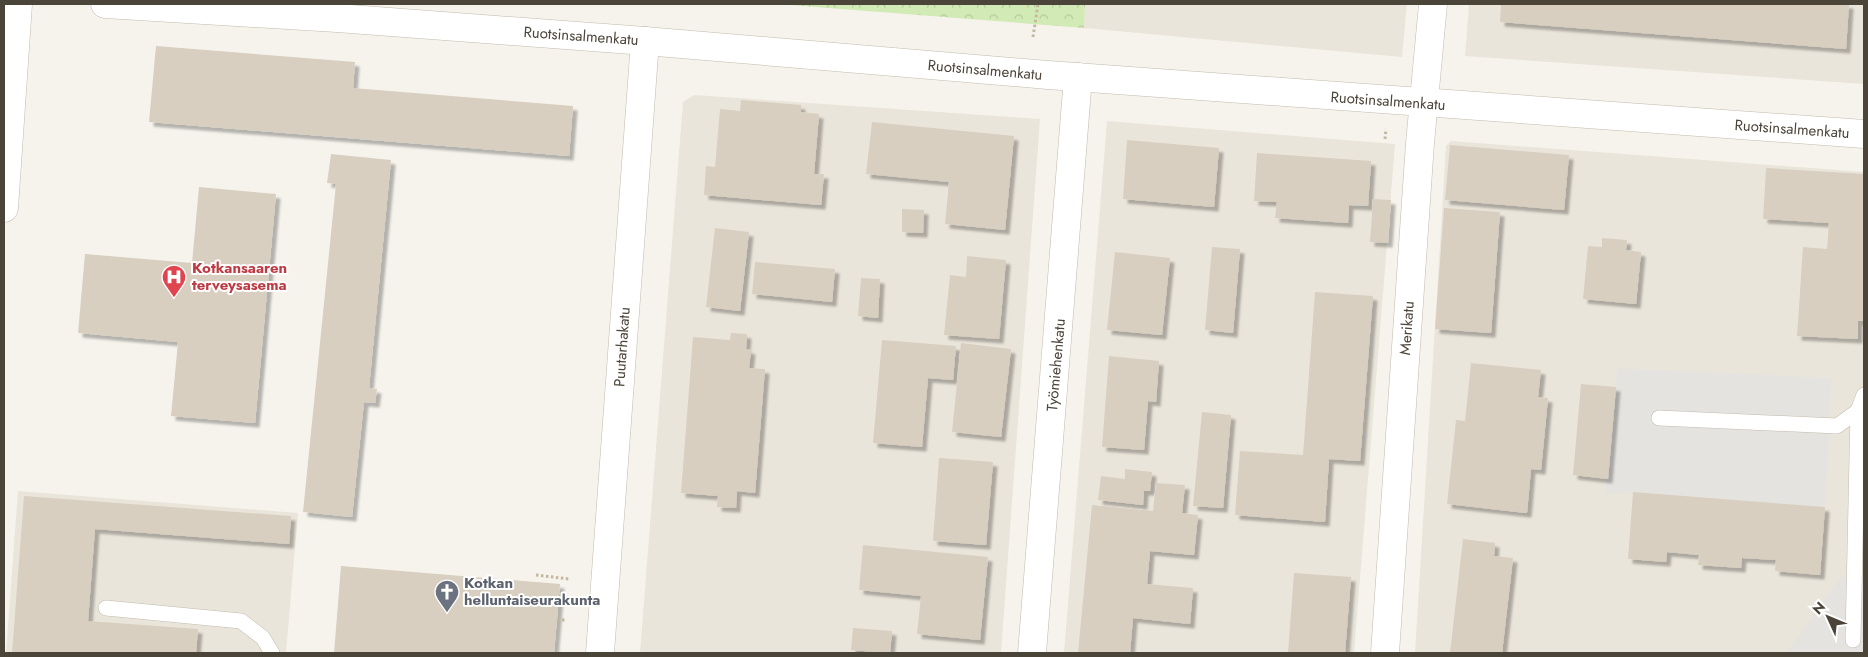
<svg xmlns="http://www.w3.org/2000/svg" width="1868" height="657" font-family="Jost,sans-serif">
  <style>
    .residential { fill: #eae5da }
    .park { fill: url(#park-crowns) }
    .parking { fill: #e5e3e0 }
    .building { fill: #d8cfc1; filter: url(#shadow) }
    .lines { fill: none; stroke-linecap: round; stroke-linejoin: round }
    .service-casing { stroke: #c2bbae; stroke-width: 16 }
    .minor-casing { stroke: #c2bbae; stroke-width: 29 }
    .tertiary-casing { stroke: #c2bbae; stroke-width: 29 }
    .path { stroke: #c4b79f; stroke-width: 3; stroke-dasharray: 2.5 2.5; stroke-linecap: butt }
    .service { stroke: #fff; stroke-width: 15 }
    .minor { stroke: #fff; stroke-width: 28 }
    .tertiary { stroke: #fff; stroke-width: 28 }
    .labels { text-anchor: middle; stroke-width: 4; stroke-linejoin: round; paint-order: stroke }
    .street-label { font-size: 15px; fill: #4b4439; stroke: #fff }
    .health-label { font-size: 15px; font-weight: bold; fill: #be3a42; stroke: #fff; text-anchor: start }
    .worship-label { font-size: 15px; font-weight: bold; fill: #5b616d; stroke: #fff; text-anchor: start }
  </style>
  <defs>
    <pattern id="park-crowns" width="20" height="18" patternUnits="userSpaceOnUse" patternTransform="scale(1.25)"><rect width="20" height="18" fill="#d2eab5"/><path d="M2 6a3 3 0 1 1 6 0M12 15a3 3 0 1 1 6 0" fill="none" stroke="#b6ca9c"/></pattern>
    <filter id="shadow"><feDropShadow dx="4.5" dy="4.5" stdDeviation="1" flood-color="#0004"/></filter>
  </defs>
  <rect width="100%" height="100%" fill="#f6f3ec"/>
  <g class="residential">
    <polygon points="1085,4 1407,4 1402,57 1084,28"/>
    <polygon points="1469,4 1864,4 1864,84 1465,56"/>
    <polygon points="694,95 1040,119 1001,653 640,653 683,102"/>
    <polygon points="1107,121 1395,144 1354,653 1064,653"/>
    <polygon points="1451,141 1864,172 1864,653 1415,653 1446,146"/>
    <polygon points="18,491 298,513 286,653 6,653"/>
  </g>
  <polygon class="park" points="777,4 1085,4 1084,28"/>
  <g class="parking">
    <polygon points="1617,368 1832,378 1825,507 1633,492 1605,495"/>
    <polygon points="1864,573 1864,653 1787,653 1840,578"/>
  </g>
  <g class="building">
    <polygon points="1501,4 1849,4 1846,49 1500,22"/>
    <polygon points="156,46 355,62 353,88 573,106 569,156 149,122"/>
    <polygon points="741,100 801,105 801,112 819,114 814,174 824,174 821,205 704,195 706,166 715,167 720,109 740,111"/>
    <polygon points="872,122 1014,136 1005,230 945,224 949,182 866,174"/>
    <polygon points="1127,140 1219,148 1214,207 1123,199"/>
    <polygon points="1450,145 1569,155 1564,210 1445,200"/>
    <polygon points="1257,153 1371,161 1368,206 1349,205 1348,223 1275,218 1277,202 1254,201"/>
    <polygon points="331,154 391,160 369,388 377,389 375,403 364,402 352,517 303,512 336,184 327,183"/>
    <polygon points="1766,168 1864,174 1864,304 1863,321 1858,321 1858,339 1797,336 1803,247 1827,249 1829,223 1763,219"/>
    <polygon points="199,187 276,194 255,423 171,416 178,342 78,333 85,254 192,263"/>
    <polygon points="1373,199 1391,200 1388,243 1370,242"/>
    <polygon points="1444,208 1500,212 1491,333 1435,329"/>
    <polygon points="902,209 924,210 923,233 902,232"/>
    <polygon points="715,228 749,232 740,311 706,307"/>
    <polygon points="1602,238 1627,240 1626,250 1641,252 1636,304 1583,299 1588,246 1602,247"/>
    <polygon points="1212,247 1240,249 1233,333 1205,330"/>
    <polygon points="1115,252 1170,258 1162,335 1107,330"/>
    <polygon points="967,256 1006,260 999,339 944,335 950,275 966,277"/>
    <polygon points="755,262 835,269 832,302 752,294"/>
    <polygon points="861,278 880,279 878,318 858,316"/>
    <polygon points="1315,292 1373,296 1360,461 1329,459 1325,522 1235,515 1240,451 1303,455"/>
    <polygon points="731,333 747,334 746,349 751,350 749,368 765,369 755,493 737,491 736,508 717,507 718,496 681,493 693,337 730,340"/>
    <polygon points="882,340 956,346 953,380 928,378 922,447 873,443"/>
    <polygon points="961,343 1011,349 1001,437 952,432"/>
    <polygon points="1109,356 1159,361 1156,402 1148,401 1144,450 1102,447"/>
    <polygon points="1471,363 1541,370 1538,397 1548,398 1541,470 1531,469 1527,513 1447,504 1456,420 1465,421"/>
    <polygon points="1581,384 1616,387 1608,479 1573,475"/>
    <polygon points="1202,412 1231,415 1223,508 1193,506"/>
    <polygon points="939,458 993,462 986,545 933,541"/>
    <polygon points="1125,469 1152,472 1150,491 1144,491 1143,505 1098,500 1101,476 1125,479"/>
    <polygon points="1156,483 1185,485 1182,513 1198,515 1194,555 1150,551 1147,584 1193,588 1190,624 1133,618 1130,653 1078,653 1092,505 1153,511"/>
    <polygon points="1633,492 1825,507 1820,575 1775,571 1776,560 1742,558 1741,568 1698,565 1699,555 1667,552 1666,562 1628,559"/>
    <polygon points="24,496 291,516 289,544 95,529 88,621 198,629 196,653 12,653"/>
    <polygon points="1463,539 1495,543 1494,556 1513,558 1502,653 1450,653"/>
    <polygon points="863,545 988,557 980,640 917,634 921,596 859,590"/>
    <polygon points="341,566 560,584 554,653 334,653"/>
    <polygon points="1294,573 1351,577 1345,653 1288,653"/>
    <polygon points="853,628 892,631 890,653 851,650"/>
  </g>
  <g class="lines">
    <defs>
      <g id="service">
        <polyline points="1659,418 1837,426 1858,411"/>
        <polyline points="106,608 241,621 263,638 272,653"/>
        <polyline points="1853,640 1858,411 1864,395"/>
      </g>
      <g id="minor">
        <polyline points="4,208 18,4"/>
        <polyline points="600,653 645,41"/>
        <polyline points="1032,653 1078,77"/>
        <polyline points="1385,653 1420,143 1433,4"/>
      </g>
      <polyline id="tertiary" points="105,4 337,18 645,41 1048,75 1864,134"/>
    </defs>
    <use href="#service" class="service-casing"/>
    <use href="#minor" class="minor-casing"/>
    <use href="#tertiary" class="tertiary-casing"/>
    <g class="path">
      <polyline points="1033,37 1038,4"/>
      <polyline points="1385,139 1386,129"/>
      <polyline points="536,575 569,579"/>
      <polyline points="557,620 565,620"/>
    </g>
    <use href="#service" class="service"/>
    <use href="#minor" class="minor"/>
    <use href="#tertiary" class="tertiary"/>
  </g>
  <defs>
    <symbol id="hospital-pin" viewBox="-11 -11 22 30"><path d="M0 17L-7.5 6A9.5 9.5 0 1 1 7.5 6Z" fill="#e0444e" stroke="#fff"/><path d="M-5-5h3v3.5h4V-5h3V5h-3V1.5h-4V5h-3Z" fill="#fff"/></symbol>
    <symbol id="church-pin" viewBox="-11 -11 22 30"><path d="M0 17L-7.5 6A9.5 9.5 0 1 1 7.5 6Z" fill="#6b7280" stroke="#fff"/><path d="M-1.2-6h2.4v3.5h3.3v2.4h-3.3V6h-2.4V-.1h-3.3v-2.4h3.3Z" fill="#fff"/></symbol>
  </defs>
  <g fill-rule="evenodd">
    <use href="#hospital-pin" x="160" y="263" width="28" height="38"/>
    <use href="#church-pin" x="433" y="578" width="28" height="38"/>
  </g>
  <g class="labels">
    <g class="street-label">
      <text transform="translate(581 36) rotate(4)" y="5">Ruotsinsalmenkatu</text>
      <text transform="translate(985 70) rotate(5)" y="5">Ruotsinsalmenkatu</text>
      <text transform="translate(1388 101) rotate(4)" y="5">Ruotsinsalmenkatu</text>
      <text transform="translate(1792 129) rotate(4)" y="5">Ruotsinsalmenkatu</text>
      <text transform="translate(1407 328) rotate(-86)" y="5">Merikatu</text>
      <text transform="translate(622 347) rotate(-86)" y="5">Puutarhakatu</text>
      <text transform="translate(1056 365) rotate(-85)" y="5">Työmiehenkatu</text>
    </g>
    <g class="health-label">
      <text x="192" y="273">Kotkansaaren<tspan x="192" dy="17">terveysasema</tspan></text>
    </g>
    <g class="worship-label">
      <text x="464" y="588">Kotkan<tspan x="464" dy="17">helluntaiseurakunta</tspan></text>
    </g>
  </g>
  <rect width="1868" height="657" fill="none" stroke="#4b4439" stroke-width="10"/>
  <g transform="translate(1828 617) rotate(314)" stroke="#ffffff" stroke-width="4" paint-order="stroke">
  <path d="M0-4L9 19L0 12L-9 19Z" fill="#4b4439"/>
  <text y="-8" font-size="14" font-weight="bold" text-anchor="middle" fill="#4b4439">N</text>
  </g>
</svg>
